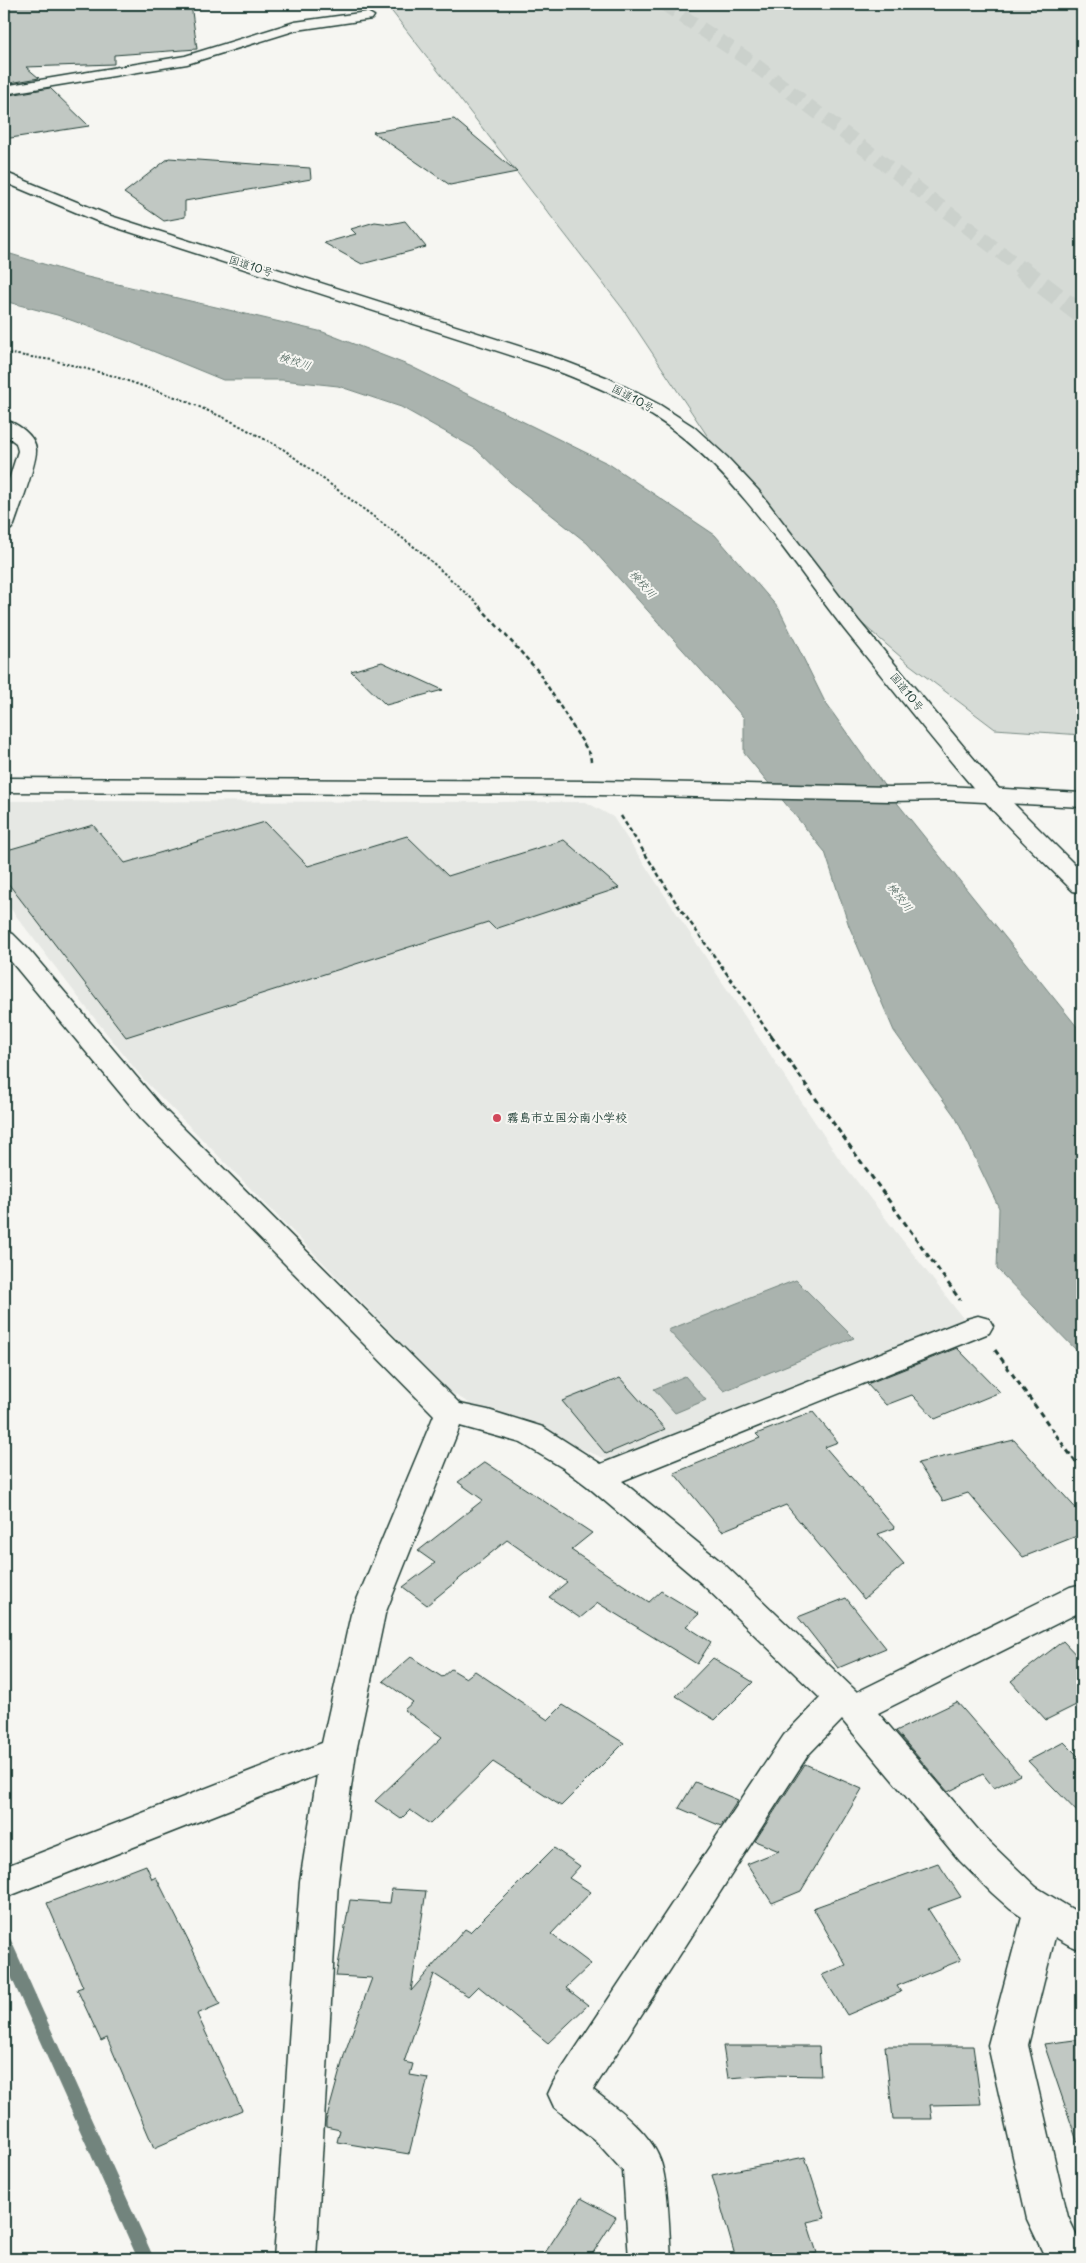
<svg xmlns="http://www.w3.org/2000/svg" width="1086" height="2263" font-family="'Playpen Sans','Klee One',sans-serif">
  <style>
    .built { fill: #e6e8e4 }
    .green { fill: #d6dbd6; stroke: #7a8c85 }
    .water { fill: #aab3ae; stroke: #72847d }
    .lines { fill: none; stroke-linecap: round; stroke-linejoin: round }
    .stream { stroke: #72847d; stroke-width: 15 }
    .building { fill: #c1c8c3; stroke: #1f3d34 }
    .highway-tunnel-far1 { stroke: #cbd1cc; stroke-width: 14; stroke-dasharray: 14 8; stroke-linecap: butt }
    .highway-tunnel { stroke: #cbd1cc; stroke-width: 19; stroke-dasharray: 19 9; stroke-linecap: butt }
    .minor-casing { stroke: #1f3d34; stroke-width: 3 }
    .major-casing { stroke: #1f3d34; stroke-width: 3 }
    .highway-casing { stroke: #1f3d34; stroke-width: 3 }
    .path-far2 { stroke: #1f3d34; stroke-width: 2; stroke-dasharray: 2.5 2; stroke-linecap: butt }
    .path-far1 { stroke: #1f3d34; stroke-width: 2.5; stroke-dasharray: 4.5 3; stroke-linecap: butt }
    .path { stroke: #1f3d34; stroke-width: 3; stroke-dasharray: 5.5 4; stroke-linecap: butt }
    .minor { fill: #f6f6f2; fill-rule: evenodd }
    .major { fill: #f6f6f2; fill-rule: evenodd }
    .highway { fill: #f6f6f2; fill-rule: evenodd }
    .poi-dot { fill: #d1495b; stroke: #f6f6f2; stroke-width: 2 }
    .labels { text-anchor: middle; stroke-width: 4; stroke-linejoin: round; paint-order: stroke }
    .far-street-label { font-size: 11px; fill: #1f3d34; stroke: #f6f6f2 }
    .far-water-label { font-size: 11px; font-style: italic; fill: #425a52; stroke: #f6f6f2 }
    .poi-label { font-size: 12px; font-weight: bold; fill: #1f3d34; stroke: #f6f6f2; text-anchor: start }
  </style>
  <rect width="100%" height="100%" fill="#f6f6f2"/>
  <filter id="ink" filterUnits="userSpaceOnUse"><feTurbulence type="fractalNoise" baseFrequency=".02" numOctaves="2"/><feDisplacementMap in="SourceGraphic" scale="10" xChannelSelector="R" yChannelSelector="G"/><feConvolveMatrix kernelMatrix="1 2 1 2 8 2 1 2 1" color-interpolation-filters="sRGB"/></filter>
  <g filter="url(#ink)">
    <polygon class="built" points="4,801 586,802 613,817 838,1157 969,1326 614,1462 541,1433 497,1419 450,1392 143,1079 92,1015 4,900"/>
    <polygon class="green" points="386,4 1082,4 1082,735 995,729 909,664 829,595 732,473 623,309"/>
    <g class="water">
      <polygon points="4,252 83,276 323,332 410,366 609,464 715,535 779,609 825,702 890,794 1082,1033 1082,1356 997,1269 999,1208 956,1118 894,1031 849,926 825,852 744,753 744,718 587,543 510,482 476,449 401,407 338,386 282,380 223,380 128,341 57,315 4,301"/>
      <polygon points="796,1280 854,1338 724,1391 668,1330"/>
      <polygon points="685,1376 706,1400 675,1413 654,1389"/>
    </g>
    <g class="lines">
      <polyline class="stream" points="4,1943 146,2259"/>
    </g>
    <g class="building">
      <polygon points="4,4 191,4 197,49 114,55 114,64 26,67 39,78 4,84"/>
      <polygon points="50,88 89,126 4,139 4,96"/>
      <polygon points="454,119 517,172 450,185 373,132"/>
      <polygon points="169,158 310,168 311,179 185,201 185,217 164,221 124,193"/>
      <polygon points="405,221 426,247 362,264 324,243 356,234 351,229 375,222 390,224"/>
      <polygon points="382,662 443,690 386,705 351,671"/>
      <polygon points="265,822 308,866 407,836 448,876 564,840 619,888 495,929 488,922 126,1037 4,878 4,851 93,825 125,863"/>
      <polygon points="957,1348 1000,1392 935,1419 912,1395 886,1405 867,1384"/>
      <polygon points="620,1378 665,1429 606,1454 562,1401"/>
      <polygon points="813,1412 838,1442 825,1447 895,1528 878,1534 904,1564 864,1599 786,1505 722,1531 674,1473 760,1438 756,1434"/>
      <polygon points="1014,1440 1082,1515 1082,1534 1023,1557 968,1493 943,1501 918,1463"/>
      <polygon points="485,1462 592,1533 571,1550 649,1602 661,1591 699,1614 686,1626 711,1642 697,1664 598,1603 580,1618 549,1597 567,1582 507,1540 427,1605 403,1587 435,1563 418,1551 483,1500 458,1482"/>
      <polygon points="846,1598 886,1648 838,1668 798,1617"/>
      <polygon points="1063,1641 1082,1661 1082,1702 1046,1720 1011,1681"/>
      <polygon points="411,1657 442,1677 451,1669 466,1678 475,1671 548,1720 563,1705 624,1743 561,1806 493,1762 430,1824 410,1810 401,1819 375,1801 442,1737 404,1710 413,1702 383,1681"/>
      <polygon points="713,1658 753,1682 715,1720 676,1696"/>
      <polygon points="957,1702 1009,1762 1020,1775 994,1788 983,1774 948,1792 896,1731"/>
      <polygon points="1064,1742 1082,1760 1082,1817 1028,1761"/>
      <polygon points="805,1764 862,1789 801,1891 772,1903 747,1864 779,1851 755,1841"/>
      <polygon points="695,1782 738,1800 721,1826 679,1808"/>
      <polygon points="554,1848 580,1866 569,1878 591,1892 551,1934 591,1964 566,1988 588,2005 548,2043 478,1986 468,1996 434,1974 404,2062 413,2064 410,2075 428,2078 409,2154 337,2142 340,2130 326,2127 326,2121 345,2052 372,1978 336,1976 350,1900 390,1903 392,1889 426,1891 411,1991 465,1929 470,1932"/>
      <polygon points="938,1863 961,1897 928,1909 961,1960 897,1986 901,1992 847,2015 822,1975 846,1965 813,1908"/>
      <polygon points="146,1865 152,1879 156,1877 220,2004 197,2014 242,2110 154,2148 107,2038 101,2041 77,1989 83,1987 47,1903"/>
      <polygon points="1082,2039 1082,2140 1077,2141 1044,2044"/>
      <polygon points="723,2046 819,2046 821,2076 770,2075 728,2078"/>
      <polygon points="885,2046 973,2046 981,2104 930,2105 932,2119 893,2119"/>
      <polygon points="805,2157 825,2218 807,2222 817,2253 790,2259 736,2259 712,2175"/>
      <polygon points="581,2198 616,2217 589,2259 541,2259"/>
    </g>
    <g class="lines">
      <polyline class="highway-tunnel-far1" points="664,4 750,61 1022,269"/>
      <polyline class="highway-tunnel" points="1020,268 1082,315"/>
      <defs>
        <g id="minor">
          <polygon points="367,12 374,16 372,19 297,30 187,64 4,94 4,86 185,56 295,22"/>
          <path d="M4,420C16,422 36,436 36,450C37,462 19,510 14,525L11,529L4,531V495L18,451L16,443L4,434Z"/>
          <path d="M4,931L13,934L30,951L161,1106L460,1404L488,1410L543,1427L601,1464L967,1319L978,1316L989,1319L993,1326L989,1333L622,1481L725,1565L857,1692L1070,1587L1082,1584V1611L878,1713L986,1839L1036,1887L1082,1915V1950L1069,1945L1055,1937L1028,2045L1068,2217L1082,2246V2259H1046L1027,2219L988,2045L1022,1917L1010,1909L992,1893L960,1861L842,1720L808,1755L593,2090C619,2110 656,2135 663,2170C669,2197 669,2231 671,2259H629L623,2171L596,2141L554,2107L548,2094L554,2081L784,1735L820,1698L701,1583L587,1486L563,1468L521,1443L460,1426L385,1614L356,1752L338,1881L316,2259H274L300,1881L317,1775L4,1898V1867L322,1743L351,1614L434,1415L141,1118L4,953Z"/>
        </g>
        <polygon id="major" points="4,778 598,781 890,787 945,786 1082,793 1082,807 945,800 890,801 598,795 4,792"/>
        <path id="highway" d="M4,172L111,216L559,359L608,378L660,405L694,427L727,457L758,490L858,620L1000,790L1082,872V893L1073,891C1043,861 1011,831 983,799C935,744 890,686 844,629C792,563 747,489 681,436C642,404 593,385 547,367L99,222L4,182Z"/>
      </defs>
      <use href="#minor" class="minor-casing"/>
      <use href="#major" class="major-casing"/>
      <use href="#highway" class="highway-casing"/>
      <polyline class="path-far2" points="4,353 52,360 110,375 181,399 229,420 283,449 421,552 482,608"/>
      <g class="path-far1">
        <polyline points="480,607 538,671 590,754 591,761"/>
        <polyline points="621,816 677,904 772,1037"/>
      </g>
      <g class="path">
        <polyline points="771,1036 960,1300"/>
        <polyline points="995,1350 1082,1471"/>
      </g>
      <use href="#minor" class="minor"/>
      <use href="#major" class="major"/>
      <use href="#highway" class="highway"/>
    </g>
  </g>
  <circle class="poi-dot" cx="497" cy="1118" r="5"/>
  <g class="labels">
    <g class="far-street-label">
      <text transform="translate(251 266) rotate(18)" y="4">国道10号</text>
      <text transform="translate(633 398) rotate(28)" y="4">国道10号</text>
      <text transform="translate(907 692) rotate(51)" y="4">国道10号</text>
    </g>
    <g class="far-water-label">
      <text transform="translate(295 361) rotate(18)" y="4">検校川</text>
      <text transform="translate(643 584) rotate(48)" y="4">検校川</text>
      <text transform="translate(900 897) rotate(52)" y="4">検校川</text>
    </g>
    <g class="poi-label">
      <text x="507" y="1122">霧島市立国分南小学校</text>
    </g>
  </g>
  <rect width="1086" height="2263" fill="none" stroke="#f6f6f2" stroke-width="20"/>
  <rect x="10" y="10" width="1066" height="2243" fill="none" stroke="#1f3d34" stroke-width="2" filter="url(#ink)"/>
</svg>
